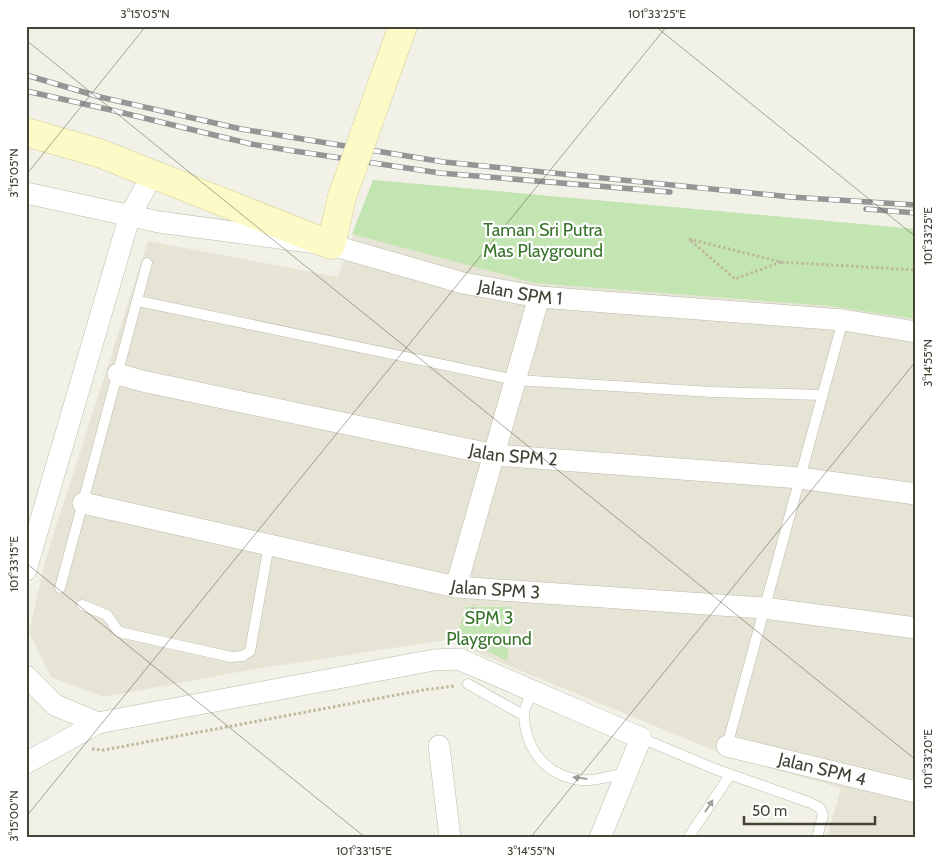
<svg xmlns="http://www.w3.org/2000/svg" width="942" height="864" font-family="Cabin,sans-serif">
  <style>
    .residential { fill: #e6e4d5 }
    .green { fill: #c3e5b1 }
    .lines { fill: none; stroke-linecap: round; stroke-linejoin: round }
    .lane-casing { stroke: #bdbbaa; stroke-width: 11 }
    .street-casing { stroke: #bdbbaa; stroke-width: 22 }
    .secondary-casing { stroke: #d0cd98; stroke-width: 29 }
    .path { stroke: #beb99c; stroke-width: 3; stroke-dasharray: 2.5 2.5; stroke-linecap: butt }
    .lane { stroke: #fff; stroke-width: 10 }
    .street { stroke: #fff; stroke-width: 21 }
    .secondary { stroke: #fcfac7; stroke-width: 28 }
    .rail-casing { stroke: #959595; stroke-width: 5.5 }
    .rail { stroke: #fff; stroke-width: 4; stroke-dasharray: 11; stroke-linecap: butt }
    .secondary-bridge-casing { stroke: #d0cd98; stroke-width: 29; stroke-linecap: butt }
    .secondary-bridge { stroke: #fcfac7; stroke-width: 28 }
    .oneway { fill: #a2a09a }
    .ticks { fill: none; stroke: #454236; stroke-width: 1; stroke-opacity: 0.45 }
    .labels { text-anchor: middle; stroke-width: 4.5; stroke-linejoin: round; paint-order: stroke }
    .park-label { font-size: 18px; fill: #39742c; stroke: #fff }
    .street-label { font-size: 18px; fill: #454236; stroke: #fff }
    .neatline { fill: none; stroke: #454236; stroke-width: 2 }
    .ticks-label { font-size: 12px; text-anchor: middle; fill: #454236 }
  </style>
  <rect width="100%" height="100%" fill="#f2f1e7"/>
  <polygon class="residential" points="373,180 916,229 916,838 827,838 841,788 730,757 446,640 249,670 104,697 51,677 29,632 46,558 148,241 338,277"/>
  <g class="green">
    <polygon points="373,180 916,229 916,319 831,306 535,283 352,234"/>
    <polygon points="466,607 512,607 507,661 457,636"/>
  </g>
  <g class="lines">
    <defs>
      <g id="lane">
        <polyline points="138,301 516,380 712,392 822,395"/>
        <polyline points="60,588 147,263"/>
        <polyline points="82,605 107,615 119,632 231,657 243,656 250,651 269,545"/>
        <polyline points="468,684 523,715"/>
        <path d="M532,691C530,698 523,709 524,716C526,750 546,776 581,780C594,782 614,775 627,773"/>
        <polyline points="641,738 715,769 811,803 820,808 823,815 817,838"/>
        <polyline points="727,746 843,320"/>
        <polyline points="688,838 730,775"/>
      </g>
      <g id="street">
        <path id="s1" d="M26,193L159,222L331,245L463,283L539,297L843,320L916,332"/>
        <path id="s2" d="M118,374L142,381L495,455L800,478L916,494"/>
        <path id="s3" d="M83,503L456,587L764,608L916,628"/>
        <polyline points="26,570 130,215 152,176"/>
        <polyline points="456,587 539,297"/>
        <polyline points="26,676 55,705 98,723"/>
        <polyline points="439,746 450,838"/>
        <path id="s4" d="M727,746L916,792"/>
        <polyline points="26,763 98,723 434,660 459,659 641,738 600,838"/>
      </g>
      <g id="secondary">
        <polyline points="385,76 403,26"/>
        <polyline points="26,132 99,153 331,245 342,197"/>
      </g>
    </defs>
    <use href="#lane" class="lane-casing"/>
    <use href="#street" class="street-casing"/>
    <use href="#secondary" class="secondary-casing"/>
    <g class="path">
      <polyline points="781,262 735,279 689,239 781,262 916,270"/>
      <polyline points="470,620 474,605"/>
      <polyline points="92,749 104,750 423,690 455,686"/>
    </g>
    <use href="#lane" class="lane"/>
    <use href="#street" class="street"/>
    <use href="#secondary" class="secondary"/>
    <defs>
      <g id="rail">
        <polyline points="26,75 100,97 241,129 444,162 791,197 916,205"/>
        <polyline points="26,91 111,110 251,144 294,151 440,173 670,192"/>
        <polyline points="866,209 916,213"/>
      </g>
    </defs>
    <use href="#rail" class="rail-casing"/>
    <use href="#rail" class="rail"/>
    <defs>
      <polyline id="secondary-bridge" points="342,197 385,76"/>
    </defs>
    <use href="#secondary-bridge" class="secondary-bridge-casing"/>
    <use href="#secondary-bridge" class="secondary-bridge"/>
  </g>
  <defs><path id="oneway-solid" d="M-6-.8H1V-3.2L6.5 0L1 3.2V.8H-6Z" transform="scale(1.25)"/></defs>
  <g class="oneway">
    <use href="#oneway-solid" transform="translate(580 778) rotate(-173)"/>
    <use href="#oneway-solid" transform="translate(709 806) rotate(-57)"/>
  </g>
  <path class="ticks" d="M655,26L916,237M26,40L916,760M26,175L146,26M26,563L366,838M26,817L667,26M530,838L916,361"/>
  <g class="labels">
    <g class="park-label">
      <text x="543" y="236">Taman Sri Putra<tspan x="543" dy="21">Mas Playground</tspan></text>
      <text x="489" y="624">SPM 3<tspan x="489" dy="21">Playground</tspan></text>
    </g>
    <g class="street-label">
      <text dy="6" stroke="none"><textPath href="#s1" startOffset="505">Jalan SPM 1</textPath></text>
      <text dy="6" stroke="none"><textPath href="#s2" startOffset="404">Jalan SPM 2</textPath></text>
      <text dy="6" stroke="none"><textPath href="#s3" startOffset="422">Jalan SPM 3</textPath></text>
      <text dy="6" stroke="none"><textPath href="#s4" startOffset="98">Jalan SPM 4</textPath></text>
    </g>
  </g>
  <rect width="942" height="864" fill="none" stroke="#ffffff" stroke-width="55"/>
  <path d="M744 816v8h131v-8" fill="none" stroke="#454236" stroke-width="2.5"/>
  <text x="752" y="816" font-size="15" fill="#454236" stroke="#ffffff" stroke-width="4" paint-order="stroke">50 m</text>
  <rect x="28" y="28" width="886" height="808" class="neatline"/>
  <g class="ticks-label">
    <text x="145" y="18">3°15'05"N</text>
    <text x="657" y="18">101°33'25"E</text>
    <text transform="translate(14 173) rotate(-90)" y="4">3°15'05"N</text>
    <text transform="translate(928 236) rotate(-90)" y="4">101°33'25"E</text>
    <text transform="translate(928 363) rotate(-90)" y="4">3°14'55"N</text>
    <text transform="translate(14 564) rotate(-90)" y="4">101°33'15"E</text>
    <text transform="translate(928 759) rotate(-90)" y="4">101°33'20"E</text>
    <text transform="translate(14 816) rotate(-90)" y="4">3°15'00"N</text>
    <text x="364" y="855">101°33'15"E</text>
    <text x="531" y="855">3°14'55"N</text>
  </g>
</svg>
